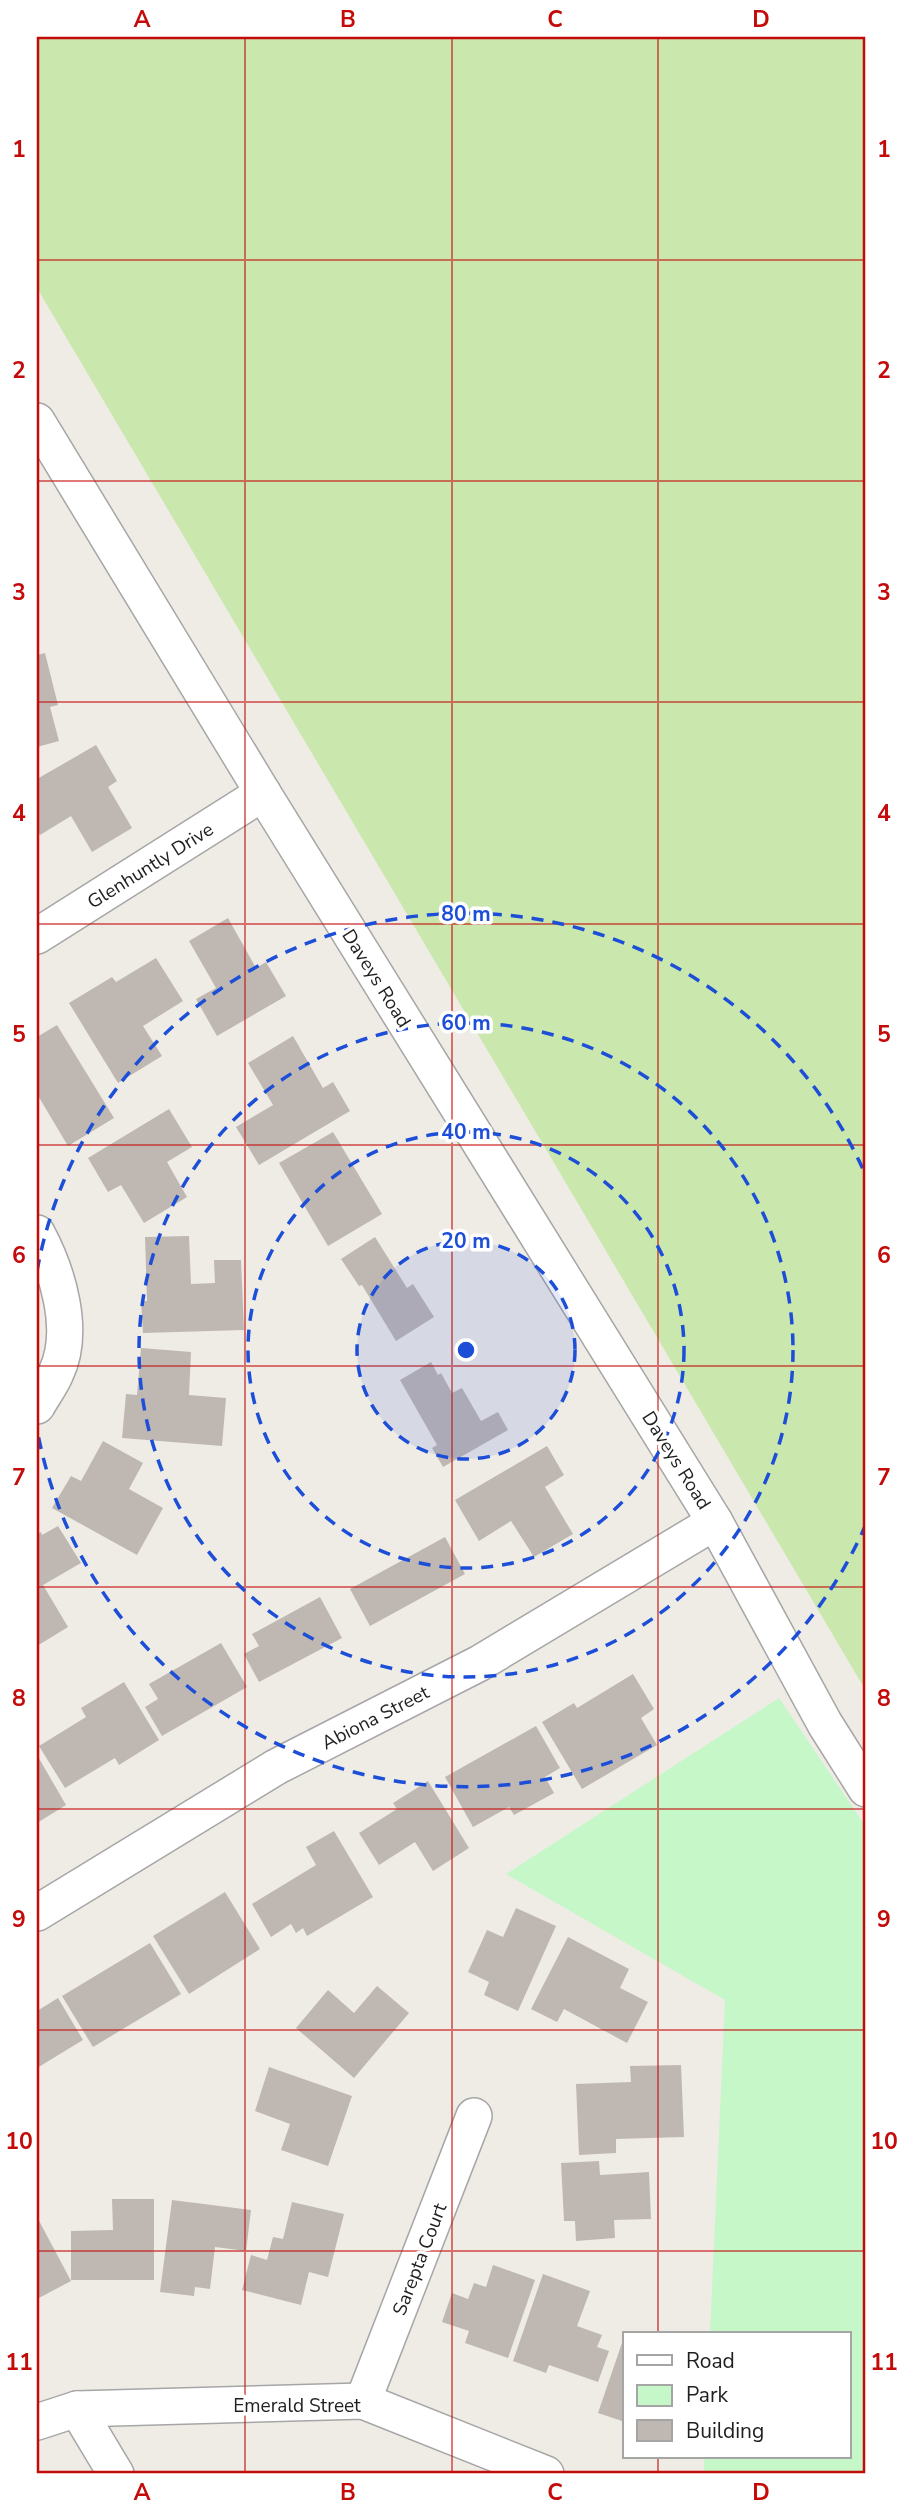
<svg xmlns="http://www.w3.org/2000/svg" width="903" height="2511" font-family="'Nunito Sans',sans-serif">
  <style>
    .grass { fill: #cae7ae }
    .park { fill: #c5f7c9 }
    .building { fill: #bfb8b2 }
    .lines { fill: none; stroke-linecap: round; stroke-linejoin: round }
    .street-casing { stroke: #a6a6a6; stroke-width: 38 }
    .street { stroke: #fff; stroke-width: 35 }
    .grid { fill: none; stroke: #c30b0a; stroke-width: 2; stroke-opacity: 0.55 }
    .ring { fill: none; stroke: #1d4ed8; stroke-width: 3.5; stroke-dasharray: 12 9 }
    .labels { text-anchor: middle; stroke-width: 7; stroke-linejoin: round; paint-order: stroke }
    .street-label { font-size: 19px; fill: #1f1f1f; stroke: #fff }
    .centre { fill: #1d4ed8; stroke: #fff; stroke-width: 3.5 }
    .ring-label { font-size: 21px; text-anchor: middle; font-weight: bold; fill: #1d4ed8; stroke: #fff; stroke-width: 7; stroke-linejoin: round; paint-order: stroke }
    .neatline { fill: none; stroke: #c30b0a; stroke-width: 2.5 }
    .grid-label { font-size: 23px; text-anchor: middle; font-weight: bold; fill: #c30b0a }
  </style>
  <rect width="100%" height="100%" fill="#efece5"/>
  <polygon class="grass" points="37,37 866,37 866,1691 37,288"/>
  <polygon class="park" points="779,1698 866,1827 866,2474 704,2474 704,2457 849,2457 849,2334 710,2334 725,2000 506,1874"/>
  <g class="building">
    <polygon points="45,653 58,705 50,707 59,741 37,747 37,655"/>
    <polygon points="96,745 117,781 108,787 132,828 92,852 71,816 40,835 37,830 37,779"/>
    <polygon points="228,918 256,968 266,962 286,996 217,1036 196,999 216,988 189,941"/>
    <polygon points="156,958 183,1001 143,1026 162,1056 118,1083 69,1003 112,977 116,982"/>
    <polygon points="57,1025 114,1118 68,1146 37,1094 37,1037"/>
    <polygon points="293,1036 323,1088 333,1082 350,1111 259,1165 236,1127 273,1105 248,1063"/>
    <polygon points="169,1109 192,1147 167,1162 187,1197 144,1223 121,1185 108,1192 88,1158"/>
    <polygon points="333,1132 382,1214 328,1246 279,1163"/>
    <polygon points="189,1236 191,1284 215,1283 214,1260 241,1260 244,1330 143,1333 141,1301 147,1301 145,1237"/>
    <polygon points="375,1237 407,1288 413,1284 434,1317 396,1341 362,1285 359,1286 341,1259"/>
    <polygon points="141,1348 191,1352 189,1395 226,1398 222,1446 122,1438 126,1394 137,1395"/>
    <polygon points="431,1362 438,1375 441,1373 452,1393 462,1388 481,1421 498,1412 508,1430 443,1467 432,1448 437,1445 400,1380"/>
    <polygon points="103,1441 143,1463 129,1489 163,1508 137,1555 52,1508 71,1476 81,1481"/>
    <polygon points="547,1446 564,1475 545,1487 573,1534 534,1557 511,1521 479,1541 455,1500"/>
    <polygon points="58,1526 81,1563 43,1585 68,1627 37,1646 37,1534 41,1532 42,1535"/>
    <polygon points="445,1537 465,1574 370,1626 350,1589"/>
    <polygon points="320,1597 342,1638 259,1682 244,1654 259,1646 252,1634"/>
    <polygon points="221,1643 247,1687 162,1736 145,1707 158,1699 149,1684"/>
    <polygon points="633,1674 654,1709 641,1718 657,1745 582,1789 542,1722 574,1703 577,1708"/>
    <polygon points="124,1682 159,1740 119,1765 115,1758 65,1788 39,1746 86,1717 81,1708"/>
    <polygon points="536,1726 560,1768 545,1777 554,1793 514,1815 509,1807 473,1827 445,1777"/>
    <polygon points="37,1755 66,1805 37,1823"/>
    <polygon points="428,1781 469,1848 433,1871 415,1842 379,1865 359,1833 397,1809 393,1803"/>
    <polygon points="334,1831 373,1897 307,1936 303,1928 296,1933 291,1924 271,1937 252,1904 316,1865 306,1847"/>
    <polygon points="225,1892 260,1949 189,1994 153,1936"/>
    <polygon points="516,1908 556,1926 518,2011 484,1995 489,1982 468,1972 487,1930 503,1937"/>
    <polygon points="568,1937 629,1969 620,1988 648,2002 627,2043 564,2009 557,2022 531,2009"/>
    <polygon points="150,1943 181,1994 93,2047 62,1996"/>
    <polygon points="377,1986 409,2013 354,2078 296,2028 328,1990 354,2013"/>
    <polygon points="58,1998 83,2040 37,2068 37,2011"/>
    <polygon points="681,2065 684,2137 616,2139 616,2153 579,2155 576,2084 631,2082 630,2066"/>
    <polygon points="269,2067 352,2096 328,2166 281,2150 290,2124 255,2111"/>
    <polygon points="599,2161 600,2175 649,2172 651,2219 614,2220 615,2238 576,2241 575,2221 564,2221 561,2163"/>
    <polygon points="112,2199 154,2199 154,2280 71,2280 71,2231 113,2230"/>
    <polygon points="172,2200 251,2210 246,2251 215,2247 210,2289 195,2287 194,2296 160,2292"/>
    <polygon points="292,2202 344,2214 328,2277 309,2272 301,2305 242,2290 251,2255 267,2260 273,2237 283,2239"/>
    <polygon points="37,2217 71,2281 37,2299"/>
    <polygon points="493,2265 535,2280 508,2358 465,2343 469,2331 442,2322 452,2293 468,2299 474,2283 486,2287"/>
    <polygon points="543,2274 590,2291 577,2326 602,2335 597,2347 609,2351 598,2382 549,2365 546,2373 513,2361"/>
    <polygon points="624,2337 625,2337 625,2422 598,2413"/>
  </g>
  <g class="lines">
    <defs>
      <g id="street">
        <polyline points="37,421 263,793 715,1522 825,1724 866,1789"/>
        <polyline points="37,936 263,793"/>
        <path d="M37,1233C58,1272 76,1331 56,1373C51,1385 43,1395 37,1406"/>
        <polyline points="37,1913 276,1767 480,1663 715,1522"/>
        <polyline points="363,2401 474,2116"/>
        <polyline points="77,2409 116,2474"/>
        <polyline points="37,2422 77,2409 363,2401 546,2474"/>
      </g>
    </defs>
    <use href="#street" class="street-casing"/>
    <use href="#street" class="street"/>
  </g>
  <path class="grid" d="M245,37V2474M452,37V2474M658,37V2334M37,260H866M37,481H866M37,702H866M37,924H866M37,1145H866M37,1366H866M37,1587H866M37,1809H866M37,2030H866M37,2251H866M658,2457V2474"/>
  <circle cx="466" cy="1350" r="109" fill="#1d4ed8" fill-opacity=".12"/>
  <g class="ring">
    <circle cx="466" cy="1350" r="109"/>
    <circle cx="466" cy="1350" r="218"/>
    <circle cx="466" cy="1350" r="327"/>
    <path d="M866 1524A436 436 0 0 1 37 1429M37 1271A436 436 0 0 1 866 1176"/>
  </g>
  <g class="labels">
    <g class="street-label">
      <text transform="translate(150 865) rotate(-32)" y="7">Glenhuntly Drive</text>
      <text transform="translate(377 978) rotate(58)" y="7">Daveys Road</text>
      <text transform="translate(677 1460) rotate(58)" y="7">Daveys Road</text>
      <text transform="translate(375 1717) rotate(-27)" y="7">Abiona Street</text>
      <text transform="translate(419 2259) rotate(-69)" y="7">Sarepta Court</text>
      <text x="297" y="2412">Emerald Street</text>
    </g>
  </g>
  <circle cx="466" cy="1350" r="10" class="centre"/>
  <g class="ring-label">
    <text x="466" y="921">80 m</text>
    <text x="466" y="1030">60 m</text>
    <text x="466" y="1139">40 m</text>
    <text x="466" y="1248">20 m</text>
  </g>
  <rect width="903" height="2511" fill="none" stroke="#ffffff" stroke-width="77"/>
  <rect x="623" y="2332" width="228" height="126" fill="#ffffff" stroke="#a5a5a5" stroke-width="2"/>
  <rect x="637" y="2355" width="35" height="10" fill="#ffffff" stroke="#a5a5a5" stroke-width="2"/>
  <text x="686" y="2368" font-size="21" fill="#1f1f1f">Road</text>
  <rect x="637" y="2385" width="35" height="21" fill="#c5f7c9" stroke="#a5a5a5" stroke-width="2"/>
  <text x="686" y="2402" font-size="21" fill="#1f1f1f">Park</text>
  <rect x="637" y="2420" width="35" height="21" fill="#bfb8b2" stroke="#a5a5a5" stroke-width="2"/>
  <text x="686" y="2438" font-size="21" fill="#1f1f1f">Building</text>
  <rect x="38" y="38" width="826" height="2434" class="neatline"/>
  <g class="grid-label">
    <text x="142" y="27">A</text>
    <text x="348" y="27">B</text>
    <text x="555" y="27">C</text>
    <text x="761" y="27">D</text>
    <text x="19" y="157">1</text>
    <text x="884" y="157">1</text>
    <text x="19" y="378">2</text>
    <text x="884" y="378">2</text>
    <text x="19" y="600">3</text>
    <text x="884" y="600">3</text>
    <text x="19" y="821">4</text>
    <text x="884" y="821">4</text>
    <text x="19" y="1042">5</text>
    <text x="884" y="1042">5</text>
    <text x="19" y="1263">6</text>
    <text x="884" y="1263">6</text>
    <text x="19" y="1485">7</text>
    <text x="884" y="1485">7</text>
    <text x="19" y="1706">8</text>
    <text x="884" y="1706">8</text>
    <text x="19" y="1927">9</text>
    <text x="884" y="1927">9</text>
    <text x="19" y="2149">10</text>
    <text x="884" y="2149">10</text>
    <text x="19" y="2370">11</text>
    <text x="884" y="2370">11</text>
    <text x="142" y="2500">A</text>
    <text x="348" y="2500">B</text>
    <text x="555" y="2500">C</text>
    <text x="761" y="2500">D</text>
  </g>
</svg>
